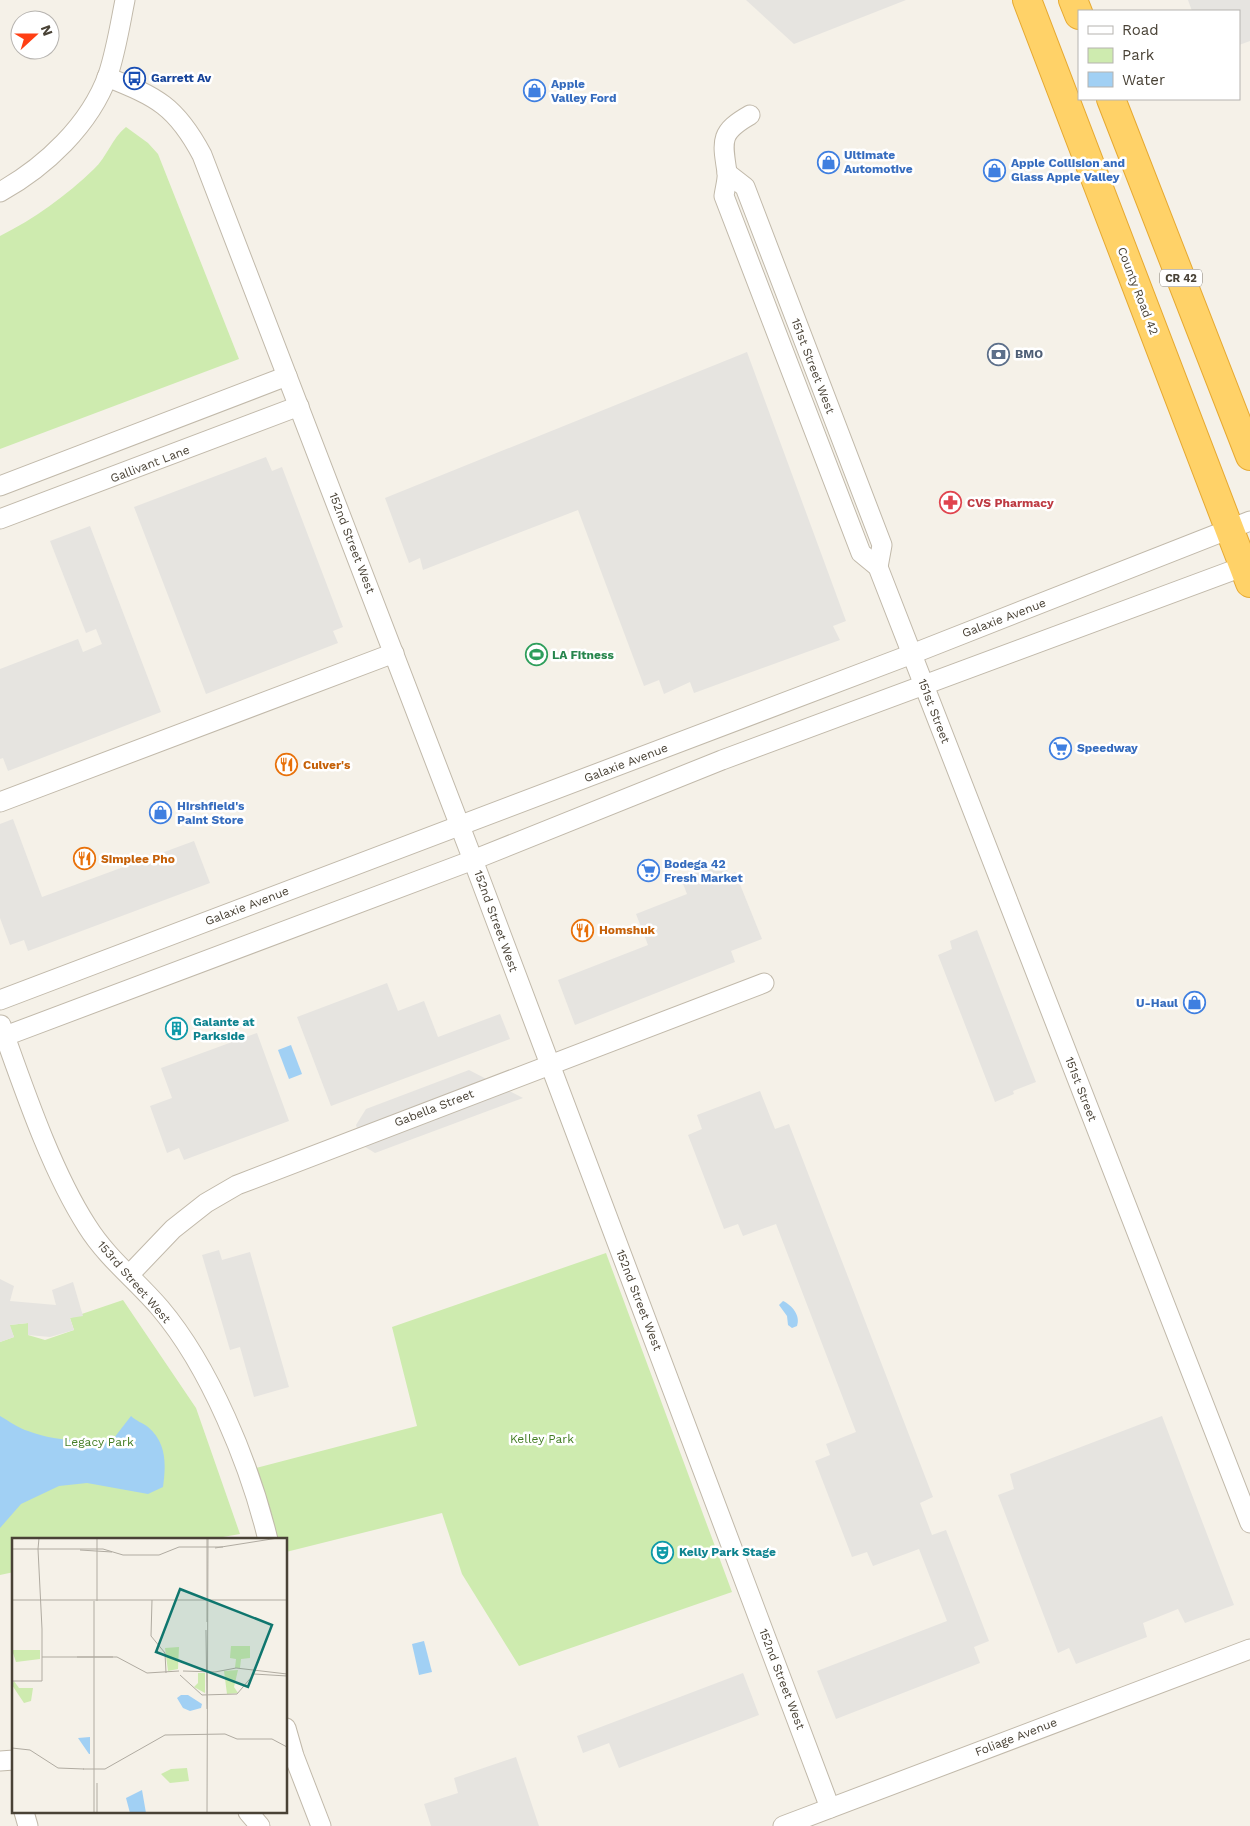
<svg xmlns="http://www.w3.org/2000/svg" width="1250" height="1826" font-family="'Work Sans',sans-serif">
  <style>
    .green { fill: #ceebaf }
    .parking { fill: #e6e4e0 }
    .water { fill: #a1d0f4 }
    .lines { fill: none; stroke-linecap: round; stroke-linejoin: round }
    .minor-casing { stroke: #c1b9aa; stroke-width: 21 }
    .highway-casing { stroke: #e6a931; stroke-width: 30 }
    .minor { stroke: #fff; stroke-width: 19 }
    .highway { stroke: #ffd268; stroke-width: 28 }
    .labels { text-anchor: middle; stroke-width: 5; stroke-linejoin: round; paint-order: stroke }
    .shield { fill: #fff; stroke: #807b72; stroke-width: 1 }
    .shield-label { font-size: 11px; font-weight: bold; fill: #494236 }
    .transit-label { font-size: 12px; font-weight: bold; fill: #164399; stroke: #fff; text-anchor: start }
    .shop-label { font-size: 12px; font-weight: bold; fill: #366cbe; stroke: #fff; text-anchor: start }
    .street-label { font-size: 12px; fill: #494236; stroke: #fff }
    .service-label { font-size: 12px; font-weight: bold; fill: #4e5e75; stroke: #fff; text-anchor: start }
    .health-label { font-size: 12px; font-weight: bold; fill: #be3a42; stroke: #fff; text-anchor: start }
    .leisure-label { font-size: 12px; font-weight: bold; fill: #27864d; stroke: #fff; text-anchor: start }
    .food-label { font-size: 12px; font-weight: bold; fill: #c56008; stroke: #fff; text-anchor: start }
    .culture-label { font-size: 12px; font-weight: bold; fill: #0d838f; stroke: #fff; text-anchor: start }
    .park-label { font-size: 12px; fill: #447e25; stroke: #fff }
    .inset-road { fill: none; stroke: #b0aba1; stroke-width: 1 }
    .view { fill: #0f766e; fill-opacity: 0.15; stroke: #0f766e; stroke-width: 2.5 }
    .inset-edge { fill: none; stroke: #494236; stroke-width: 2.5 }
  </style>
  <rect width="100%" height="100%" fill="#f5f1e8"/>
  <g class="green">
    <path d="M126,127L148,143L158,154L239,359L0,449V236C34,219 66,196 94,169C107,157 112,138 126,127Z"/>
    <polygon points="606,1253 732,1592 519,1666 462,1574 442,1513 286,1552 286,1540 277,1540 256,1468 417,1426 392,1327"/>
    <polygon points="123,1300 196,1408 240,1534 206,1540 14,1540 14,1572 0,1575 0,1342 14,1337 9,1325 28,1323 28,1335 45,1340 74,1330 70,1318"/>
  </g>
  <g class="parking">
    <polygon points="746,0 906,0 794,44"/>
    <polygon points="1188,0 1250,0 1250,41 1239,45 1239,11 1192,11"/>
    <polygon points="747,352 846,621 833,626 840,640 694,693 690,682 664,694 659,680 644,686 578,510 423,570 420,558 409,563 385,498"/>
    <polygon points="266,457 272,471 282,467 343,627 333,631 338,643 206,694 134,507"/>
    <polygon points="90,526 161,712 8,771 3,758 0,759 0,669 78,639 83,652 102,644 96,629 86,633 50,541"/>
    <polygon points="13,819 42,897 194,841 210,883 28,951 24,940 10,945 0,918 0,824"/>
    <polygon points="723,860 729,875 735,872 762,939 731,951 735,962 575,1025 558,980 648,945 636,914 687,894 680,876"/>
    <polygon points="977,930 1036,1082 1013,1091 1014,1094 995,1102 938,955 952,949 950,941"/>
    <polygon points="387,983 398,1011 424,1001 438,1037 500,1014 510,1039 331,1106 297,1017"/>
    <polygon points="257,1033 289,1121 184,1160 179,1148 167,1153 150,1106 172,1098 161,1068"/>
    <polygon points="469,1070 523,1098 375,1153 362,1145 356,1125 366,1109"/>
    <polygon points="760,1091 775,1129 789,1124 933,1497 920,1503 932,1535 946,1530 989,1641 974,1647 980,1663 836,1719 817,1671 947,1621 919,1549 873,1566 867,1552 852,1557 815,1461 830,1455 826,1444 856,1432 776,1224 743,1236 738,1224 724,1229 688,1135 702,1129 697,1115"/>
    <polygon points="219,1250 222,1260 250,1252 289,1387 254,1397 240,1347 230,1350 202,1255"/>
    <polygon points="0,1279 14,1286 10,1301 56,1305 52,1290 73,1282 83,1316 70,1318 74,1330 50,1337 28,1335 28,1323 10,1325 14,1337 0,1342"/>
    <polygon points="1162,1416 1234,1605 1185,1623 1178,1609 1143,1623 1147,1637 1076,1664 1069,1648 1058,1653 998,1495 1014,1489 1010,1474"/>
    <polygon points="743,1673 759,1715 619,1768 609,1743 583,1753 577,1736"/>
    <polygon points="516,1757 539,1826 431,1826 424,1804 458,1793 454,1778"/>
  </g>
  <g class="water">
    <polygon points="291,1045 302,1074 289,1079 278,1050"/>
    <path d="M783,1301C792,1305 801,1316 797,1326L792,1328L788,1325L787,1316L779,1305Z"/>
    <path d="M0,1416C9,1421 18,1428 28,1431C54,1441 88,1443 114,1438L131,1416C136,1421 143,1423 148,1427C167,1443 166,1465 163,1487L148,1494L87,1483L59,1486L21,1504L0,1528Z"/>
    <polygon points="424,1641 432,1672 419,1675 412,1644"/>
  </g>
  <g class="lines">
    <defs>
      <g id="minor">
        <path d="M107,77C157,97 176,106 202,155L473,860L830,1808"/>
        <path d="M750,115C720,132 722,140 727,172C728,179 725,188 724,196L861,553L878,567L1250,1523"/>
        <polyline points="727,173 745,187 882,545 878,567"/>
        <path d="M0,192C45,167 90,125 108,75C116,51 120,25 125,0"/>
        <polyline points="0,486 287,376"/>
        <polyline points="0,519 299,406"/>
        <polyline points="0,802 394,653"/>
        <polyline points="0,1000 912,654 1250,521"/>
        <path d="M1,1025C24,1089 51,1170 87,1226C107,1258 136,1280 160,1308C210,1367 250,1465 268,1540"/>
        <polyline points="0,1038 473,860 722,760 1250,564"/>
        <polyline points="129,1275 173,1229 206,1203 237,1185 764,983"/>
        <polyline points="286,1728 294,1756 321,1826"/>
        <polyline points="0,1761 14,1760"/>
        <polyline points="24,1812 28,1826"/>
        <polyline points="248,1812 260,1826"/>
        <polyline points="783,1826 1250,1649"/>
      </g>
      <g id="highway">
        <polyline points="1027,0 1250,583"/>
        <polyline points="1073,0 1079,15"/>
        <polyline points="1111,99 1250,456"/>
      </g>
    </defs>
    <use href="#minor" class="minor-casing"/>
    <use href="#highway" class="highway-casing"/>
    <use href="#minor" class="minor"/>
    <use href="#highway" class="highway"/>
  </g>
  <defs>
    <symbol id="bus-ring" viewBox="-11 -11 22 22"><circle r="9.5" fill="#fff" stroke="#1a4fb4" stroke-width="1.5"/><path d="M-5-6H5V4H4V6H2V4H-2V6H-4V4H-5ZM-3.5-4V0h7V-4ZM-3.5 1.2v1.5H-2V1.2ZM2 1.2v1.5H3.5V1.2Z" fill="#1a4fb4"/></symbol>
    <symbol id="shop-ring" viewBox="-11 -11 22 22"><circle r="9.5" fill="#fff" stroke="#3f7fe0" stroke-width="1.5"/><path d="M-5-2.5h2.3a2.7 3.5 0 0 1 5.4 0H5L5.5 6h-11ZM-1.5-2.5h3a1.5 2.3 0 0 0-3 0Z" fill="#3f7fe0"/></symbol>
    <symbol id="bank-ring" viewBox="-11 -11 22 22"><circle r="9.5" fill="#fff" stroke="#5c6f8a" stroke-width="1.5"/><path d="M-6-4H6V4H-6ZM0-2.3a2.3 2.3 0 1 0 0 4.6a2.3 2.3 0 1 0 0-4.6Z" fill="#5c6f8a"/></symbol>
    <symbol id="pharmacy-ring" viewBox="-11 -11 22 22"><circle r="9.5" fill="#fff" stroke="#e0444e" stroke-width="1.5"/><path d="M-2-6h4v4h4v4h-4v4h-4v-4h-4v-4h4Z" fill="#e0444e"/></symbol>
    <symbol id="stadium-ring" viewBox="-11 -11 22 22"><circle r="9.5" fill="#fff" stroke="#2e9e5b" stroke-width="1.5"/><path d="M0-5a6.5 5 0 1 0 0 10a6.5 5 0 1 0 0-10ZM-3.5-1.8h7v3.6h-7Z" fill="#2e9e5b"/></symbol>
    <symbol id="supermarket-ring" viewBox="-11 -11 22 22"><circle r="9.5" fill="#fff" stroke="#3f7fe0" stroke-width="1.5"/><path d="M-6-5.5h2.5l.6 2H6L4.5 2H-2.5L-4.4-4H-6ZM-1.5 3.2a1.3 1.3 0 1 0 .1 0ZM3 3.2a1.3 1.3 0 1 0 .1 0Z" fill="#3f7fe0"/></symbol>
    <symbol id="restaurant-ring" viewBox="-11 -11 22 22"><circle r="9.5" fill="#fff" stroke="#e8710a" stroke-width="1.5"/><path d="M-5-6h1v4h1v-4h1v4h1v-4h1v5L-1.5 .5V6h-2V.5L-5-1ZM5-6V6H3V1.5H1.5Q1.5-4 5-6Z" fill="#e8710a"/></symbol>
    <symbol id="building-ring" viewBox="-11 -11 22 22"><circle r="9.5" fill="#fff" stroke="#0f9aa8" stroke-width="1.5"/><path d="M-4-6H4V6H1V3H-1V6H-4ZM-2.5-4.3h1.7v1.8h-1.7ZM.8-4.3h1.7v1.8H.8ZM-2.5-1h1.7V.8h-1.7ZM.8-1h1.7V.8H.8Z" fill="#0f9aa8"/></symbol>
    <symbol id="theatre-ring" viewBox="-11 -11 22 22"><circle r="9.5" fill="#fff" stroke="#0f9aa8" stroke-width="1.5"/><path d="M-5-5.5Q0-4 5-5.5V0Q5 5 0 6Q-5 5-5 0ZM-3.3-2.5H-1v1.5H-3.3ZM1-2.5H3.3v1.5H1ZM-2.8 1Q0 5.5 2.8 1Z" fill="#0f9aa8"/></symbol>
  </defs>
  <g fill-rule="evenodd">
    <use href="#bus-ring" x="122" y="66" width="25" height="25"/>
    <use href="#shop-ring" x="522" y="78" width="25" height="25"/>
    <use href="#shop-ring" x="816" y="150" width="25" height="25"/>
    <use href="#shop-ring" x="982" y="158" width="25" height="25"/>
    <use href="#bank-ring" x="986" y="342" width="25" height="25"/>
    <use href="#pharmacy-ring" x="938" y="490" width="25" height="25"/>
    <use href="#stadium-ring" x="524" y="642" width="25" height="25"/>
    <use href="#supermarket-ring" x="1048" y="736" width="25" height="25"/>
    <use href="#restaurant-ring" x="274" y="752" width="25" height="25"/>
    <use href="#shop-ring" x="148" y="800" width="25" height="25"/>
    <use href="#restaurant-ring" x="72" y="846" width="25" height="25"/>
    <use href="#supermarket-ring" x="636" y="858" width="25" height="25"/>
    <use href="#restaurant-ring" x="570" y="918" width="25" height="25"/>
    <use href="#shop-ring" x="1182" y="990" width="25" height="25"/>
    <use href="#building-ring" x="164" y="1016" width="25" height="25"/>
    <use href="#theatre-ring" x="650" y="1540" width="25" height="25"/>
  </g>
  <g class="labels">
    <rect class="shield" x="1160" y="269.5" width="42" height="17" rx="4"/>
    <g class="shield-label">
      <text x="1181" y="282">CR 42</text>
    </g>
    <g class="transit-label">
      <text x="151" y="82">Garrett Av</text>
    </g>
    <g class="shop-label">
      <text x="551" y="88">Apple<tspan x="551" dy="14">Valley Ford</tspan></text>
      <text x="844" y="159">Ultimate<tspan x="844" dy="14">Automotive</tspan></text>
      <text x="1011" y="167">Apple Collision and<tspan x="1011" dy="14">Glass Apple Valley</tspan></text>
      <text x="1077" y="752">Speedway</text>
      <text x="177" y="810">Hirshfield's<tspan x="177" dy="14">Paint Store</tspan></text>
      <text x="664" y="868">Bodega 42<tspan x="664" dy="14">Fresh Market</tspan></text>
      <text x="1178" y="1007" text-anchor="end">U-Haul</text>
    </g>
    <g class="street-label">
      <text transform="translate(1138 291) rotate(69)" y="4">County Road 42</text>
      <text transform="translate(813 366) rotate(69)" y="4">151st Street West</text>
      <text transform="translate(150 464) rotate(-21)" y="4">Gallivant Lane</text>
      <text transform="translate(352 543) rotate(69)" y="4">152nd Street West</text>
      <text transform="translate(1004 618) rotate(-21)" y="4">Galaxie Avenue</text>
      <text transform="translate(934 711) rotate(69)" y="4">151st Street</text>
      <text transform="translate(626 763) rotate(-21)" y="4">Galaxie Avenue</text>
      <text transform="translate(247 906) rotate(-21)" y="4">Galaxie Avenue</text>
      <text transform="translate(496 921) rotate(70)" y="4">152nd Street West</text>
      <text transform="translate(1081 1089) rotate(69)" y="4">151st Street</text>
      <text transform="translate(434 1108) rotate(-21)" y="4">Gabella Street</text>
      <text transform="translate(134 1282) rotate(49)" y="4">153rd Street West</text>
      <text transform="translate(639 1300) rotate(69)" y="4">152nd Street West</text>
      <text transform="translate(782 1679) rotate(69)" y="4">152nd Street West</text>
      <text transform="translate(1016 1737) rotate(-21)" y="4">Foliage Avenue</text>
    </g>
    <g class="service-label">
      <text x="1015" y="358">BMO</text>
    </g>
    <g class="health-label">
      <text x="967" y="507">CVS Pharmacy</text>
    </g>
    <g class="leisure-label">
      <text x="552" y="659">LA Fitness</text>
    </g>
    <g class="food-label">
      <text x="303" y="769">Culver's</text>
      <text x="101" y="863">Simplee Pho</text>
      <text x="599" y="934">Homshuk</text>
    </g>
    <g class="culture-label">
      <text x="193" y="1026">Galante at<tspan x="193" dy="14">Parkside</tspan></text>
      <text x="679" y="1556">Kelly Park Stage</text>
    </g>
    <g class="park-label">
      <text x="542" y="1443">Kelley Park</text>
      <text x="99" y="1446">Legacy Park</text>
    </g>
  </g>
  <g transform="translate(12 1538)">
    <rect width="275" height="275" fill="#f5f1e8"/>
    <path d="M219,108H238V120L229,121L228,130H223L224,121L218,120ZM167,109L166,131L156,133L153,110ZM0,112H28V121L4,124ZM226,132L222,149L226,155L215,156L212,133ZM186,135H193V155L182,149L186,145ZM2,143L7,150H21L19,163L12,165L0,147ZM175,230L177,243L158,245L149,236L159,231Z" fill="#ceebaf"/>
    <path d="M169,157H176L190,166L189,170L178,173L171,170L165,160ZM78,199V216H77L66,200ZM130,252L134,275H118L114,260Z" fill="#a1d0f4"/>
    <path class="inset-road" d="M27,0L26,11H91L111,17H147L167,9H211M85,0V63M203,10L266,0M0,11H26L30,91V143H0M68,12L100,14M0,62H275M140,62L139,98L153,115L154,135M195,84V0M194,92L195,171M30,119H101M65,119H105L135,135L167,133M171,133L203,134L224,130L275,136M168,137L190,157L225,156L242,136L275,138M0,210L18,212L46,230L72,231M71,231H93L153,197L213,196L225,201H260L275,209M85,245V275M82,275V63M195,275L196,0"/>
    <path class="view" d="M168,51L260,87L236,149L144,114Z"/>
    <rect width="275" height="275" class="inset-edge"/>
  </g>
  <rect x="1078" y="10" width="162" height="90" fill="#ffffff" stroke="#b6b3af"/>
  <rect x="1088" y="26" width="25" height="8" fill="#ffffff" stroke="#b6b3af"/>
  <text x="1122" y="35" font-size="15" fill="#494236">Road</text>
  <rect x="1088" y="48" width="25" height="15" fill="#ceebaf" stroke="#b6b3af"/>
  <text x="1122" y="60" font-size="15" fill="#494236">Park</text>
  <rect x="1088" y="72" width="25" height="15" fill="#a1d0f4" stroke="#b6b3af"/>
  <text x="1122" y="85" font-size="15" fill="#494236">Water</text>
  <g transform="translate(35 35) rotate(69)"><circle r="24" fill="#ffffff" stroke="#b6b3af"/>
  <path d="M0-4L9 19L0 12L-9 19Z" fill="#ff3f14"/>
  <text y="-8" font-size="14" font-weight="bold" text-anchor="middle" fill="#494236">N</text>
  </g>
</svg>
